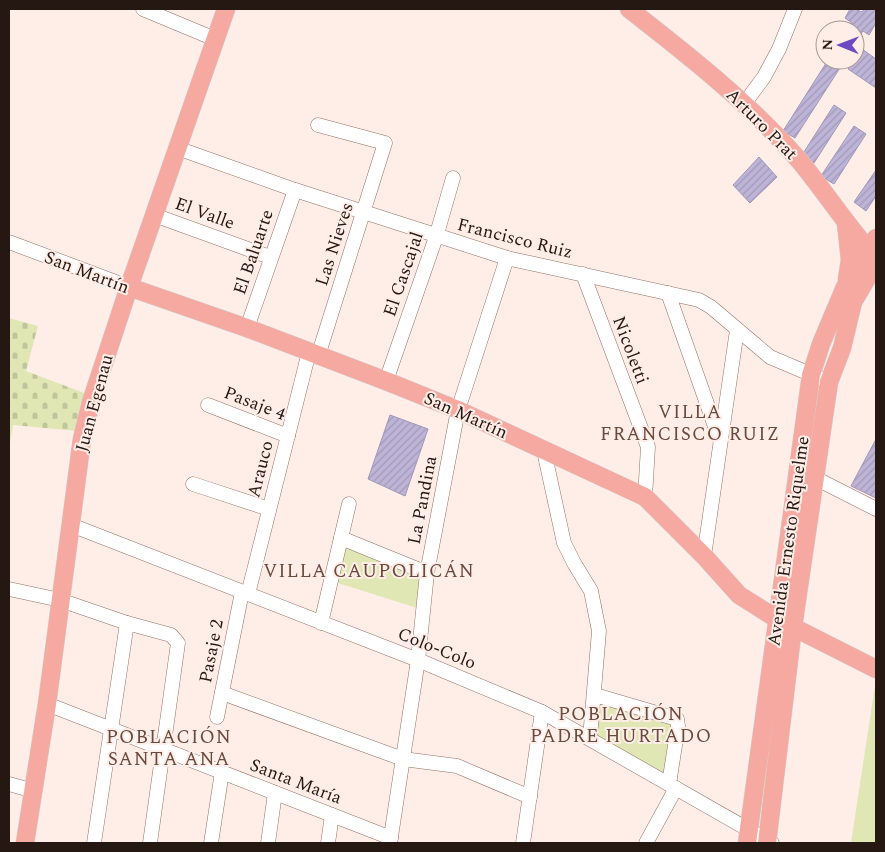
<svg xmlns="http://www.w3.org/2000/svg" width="885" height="852" font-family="Spectral,serif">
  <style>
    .green { fill: #e0e7b5 }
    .cemetery { fill: url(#cemetery-stones) }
    .building { fill: url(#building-hatch); stroke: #a097b9 }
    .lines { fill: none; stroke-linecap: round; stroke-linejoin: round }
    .minor-casing { stroke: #947063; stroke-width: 15 }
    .major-casing { stroke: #d3d1d0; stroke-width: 19 }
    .minor { stroke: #fff; stroke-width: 14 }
    .major { stroke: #f5a9a1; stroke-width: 18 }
    .labels { text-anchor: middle; stroke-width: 4; stroke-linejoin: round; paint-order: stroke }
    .street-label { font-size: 18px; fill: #251712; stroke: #ffeee8 }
    .neighbourhood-label { font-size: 19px; letter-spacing: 1px; fill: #6b4a3e; stroke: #ffeee8 }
  </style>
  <defs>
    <pattern id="cemetery-stones" width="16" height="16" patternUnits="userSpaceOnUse" patternTransform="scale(1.25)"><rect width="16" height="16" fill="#e0e7b5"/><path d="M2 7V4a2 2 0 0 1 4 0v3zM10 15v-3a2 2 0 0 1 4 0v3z" fill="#c0c59b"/></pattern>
    <pattern id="building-hatch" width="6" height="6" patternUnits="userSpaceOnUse" patternTransform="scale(1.25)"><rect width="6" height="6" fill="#bdb4d7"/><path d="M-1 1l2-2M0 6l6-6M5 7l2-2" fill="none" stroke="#a29ab8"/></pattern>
  </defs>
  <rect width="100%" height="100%" fill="#ffeee8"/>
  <g class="green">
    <polygon points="345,547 421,575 417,608 338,583"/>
    <polygon points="875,685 876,843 851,843"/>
    <polygon points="596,699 674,721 666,791 592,739"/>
  </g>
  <polygon class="cemetery" points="9,318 38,326 26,371 87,394 77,431 13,425 9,449"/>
  <g class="building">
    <polygon points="850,9 855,9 862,12 864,9 876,9 876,23 869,35 863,31 855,44 855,30 848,30 852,23 845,18"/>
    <polygon points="862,49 876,59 876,88 848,69"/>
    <polygon points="828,60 845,60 795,138 783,131"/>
    <polygon points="834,105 846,113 814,163 802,155"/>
    <polygon points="854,126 866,134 834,184 821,176"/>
    <polygon points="759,157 777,177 750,203 733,185"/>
    <polygon points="876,170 876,196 866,211 854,202"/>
    <polygon points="390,415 428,429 405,496 368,479"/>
    <polygon points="876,439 876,498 851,486"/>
  </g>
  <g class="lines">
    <defs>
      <g id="minor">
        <polyline points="143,9 215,39"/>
        <polyline points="744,104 764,77 779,49 795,9"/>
        <polyline points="177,148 295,190 507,258 699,300 711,307 770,357 829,382"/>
        <polyline points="154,215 270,257"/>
        <polyline points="9,242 129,287"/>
        <polyline points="583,274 648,447 645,497"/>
        <polyline points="668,293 719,438"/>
        <polyline points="247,328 295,190"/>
        <polyline points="318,356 385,143 318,125"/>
        <polyline points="386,381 436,237 453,178"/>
        <polyline points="208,405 288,436"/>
        <polyline points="544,451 564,543 574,563 591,591 599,631 590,738"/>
        <polyline points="815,478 876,509"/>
        <polyline points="193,484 269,509"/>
        <polyline points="71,525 418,660 542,712 772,843"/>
        <polyline points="341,538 427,573"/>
        <polyline points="704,556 737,330"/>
        <polyline points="9,589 60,600 127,623 171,635 178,643 150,843"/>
        <polyline points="248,594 309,352"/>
        <polyline points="321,623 349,504"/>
        <polyline points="222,693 403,759 457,766 530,797"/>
        <polyline points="595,695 677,719 678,726 669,784"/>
        <polyline points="47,704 391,838"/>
        <polyline points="217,717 242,592"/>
        <polyline points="9,784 34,791"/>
        <polyline points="94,843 127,623"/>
        <polyline points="211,843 222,772"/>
        <polyline points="268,843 275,793"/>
        <polyline points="328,843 332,815"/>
        <polyline points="390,843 418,660 427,573 458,410 507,258"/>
        <polyline points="523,843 542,712"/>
        <polyline points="646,843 676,788"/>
      </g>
      <g id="major">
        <path d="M629,9C688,55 748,102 798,159C825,191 847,227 876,258"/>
        <polyline points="846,223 850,260 847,279"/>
        <polyline points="129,287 247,328 386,381 458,410 645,497 704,556 739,595 777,619 876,669"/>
        <polyline points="25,843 47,704 82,439 91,402 129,287 226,9"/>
        <polyline points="747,843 811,375 821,344 845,287 876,238"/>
        <polyline points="767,843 793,627 829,382 842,348 853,302 876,263"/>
      </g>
    </defs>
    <use href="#minor" class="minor-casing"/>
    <use href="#major" class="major-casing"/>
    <use href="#minor" class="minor"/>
    <use href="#major" class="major"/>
  </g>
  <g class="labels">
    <g class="street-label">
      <text transform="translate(762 124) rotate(45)" y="6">Arturo Prat</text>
      <text transform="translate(205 213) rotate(20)" y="6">El Valle</text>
      <text transform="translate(515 238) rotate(14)" y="6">Francisco Ruiz</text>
      <text transform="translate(334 244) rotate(-72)" y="6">Las Nieves</text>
      <text transform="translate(253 252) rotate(-71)" y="6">El Baluarte</text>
      <text transform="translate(87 272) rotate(21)" y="6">San Martín</text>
      <text transform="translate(403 274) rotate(-71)" y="6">El Cascajal</text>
      <text transform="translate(631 350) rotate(69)" y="6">Nicoletti</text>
      <text transform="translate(94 403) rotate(-75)" y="6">Juan Egenau</text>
      <text transform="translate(255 403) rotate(21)" y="6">Pasaje 4</text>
      <text transform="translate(466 415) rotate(24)" y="6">San Martín</text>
      <text transform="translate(260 469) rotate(-76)" y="6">Arauco</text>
      <text transform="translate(422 500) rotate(-79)" y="6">La Pandina</text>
      <text transform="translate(788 541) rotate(-82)" y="6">Avenida Ernesto Riquelme</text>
      <text transform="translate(437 648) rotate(22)" y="6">Colo-Colo</text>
      <text transform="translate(211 651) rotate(-79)" y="6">Pasaje 2</text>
      <text transform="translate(296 781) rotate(21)" y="6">Santa María</text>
    </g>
    <g class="neighbourhood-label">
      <text x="690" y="418">VILLA<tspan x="690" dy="22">FRANCISCO RUIZ</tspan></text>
      <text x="369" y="577">VILLA CAUPOLICÁN</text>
      <text x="621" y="720">POBLACIÓN<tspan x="621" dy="22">PADRE HURTADO</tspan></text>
      <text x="169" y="743">POBLACIÓN<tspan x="169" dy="22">SANTA ANA</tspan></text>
    </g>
  </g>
  <rect width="885" height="852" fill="none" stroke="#251712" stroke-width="20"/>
  <g transform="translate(840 45) rotate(271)"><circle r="24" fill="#ffeee8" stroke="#a89892"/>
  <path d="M0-4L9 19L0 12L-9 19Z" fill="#6d4ac2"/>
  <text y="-8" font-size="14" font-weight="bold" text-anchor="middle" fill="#251712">N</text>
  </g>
</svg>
